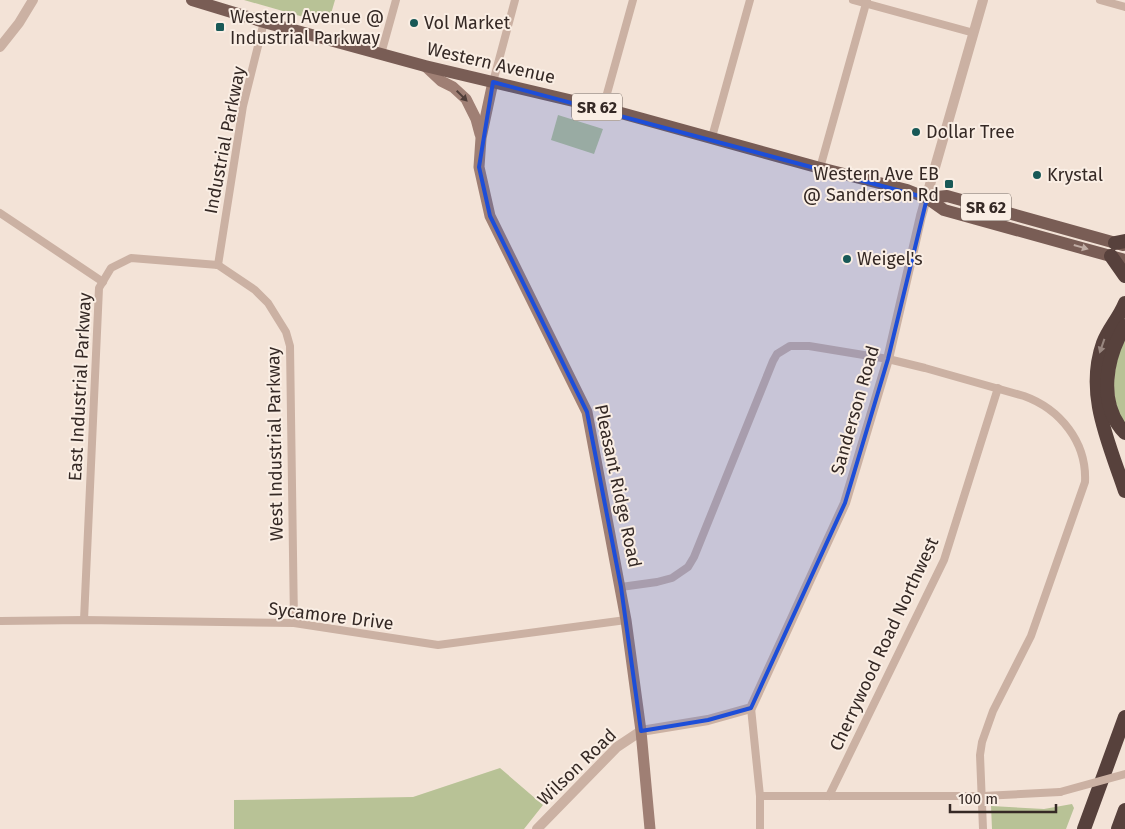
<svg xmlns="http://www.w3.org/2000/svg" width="1125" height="829" font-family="'Fira Sans',sans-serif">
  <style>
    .green { fill: #b8c296 }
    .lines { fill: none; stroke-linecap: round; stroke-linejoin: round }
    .minor { stroke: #cbb1a3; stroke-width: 8 }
    .tertiary { stroke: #cbb1a3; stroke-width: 10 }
    .secondary { stroke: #9f7f74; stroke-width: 11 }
    .primary { stroke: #795d55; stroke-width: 12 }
    .motorway { stroke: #57413c; stroke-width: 14 }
    .minor-bridge { stroke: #cbb1a3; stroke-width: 8 }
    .oneway { fill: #503e39 }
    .oneway2 { fill: #c0ada4 }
    .oneway3 { fill: #98867f }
    .marked { fill: #1d4ed8; fill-opacity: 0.2; stroke: #1d4ed8; stroke-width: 4; stroke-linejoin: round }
    .poi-dot { fill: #185957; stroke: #faeee4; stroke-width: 2 }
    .labels { text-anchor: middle; stroke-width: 4; stroke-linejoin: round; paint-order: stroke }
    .shield { fill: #faeee4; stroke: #70645e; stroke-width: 1 }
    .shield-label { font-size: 16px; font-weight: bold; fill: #352925 }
    .poi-label { font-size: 18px; fill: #352925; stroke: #faeee4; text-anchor: start }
    .street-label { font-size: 18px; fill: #352925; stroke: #faeee4 }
  </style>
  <rect width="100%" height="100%" fill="#f3e3d7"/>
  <g class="green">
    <polygon points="244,0 335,0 328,24"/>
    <polygon points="558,115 603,129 594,154 551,140"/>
    <path d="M1125,337V425C1108,399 1113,364 1125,337Z"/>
    <polygon points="500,768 543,805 524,829 234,829 234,800 413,797"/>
    <polygon points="1072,804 1074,808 1066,829 992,829 991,806 1044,809"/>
  </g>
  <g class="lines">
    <g class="minor">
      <polyline points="853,0 974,33"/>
      <polyline points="1100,0 1125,7"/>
      <polyline points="381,54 396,0"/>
      <polyline points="493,82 515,0"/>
      <polyline points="603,108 633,0"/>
      <polyline points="712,137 750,0"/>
      <polyline points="820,168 867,0"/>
      <polyline points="0,213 103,282"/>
      <polyline points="218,265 243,106 264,22"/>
      <path d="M621,587L657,582L672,578L688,567L694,557L773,361L777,354L790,346H809L888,359L925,368L1024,396C1060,409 1087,442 1085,482L1031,636L993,711L982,742L980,755L983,829"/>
      <polyline points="84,620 99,288 111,268 131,258 218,265 255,290 268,303 286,332 290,346 294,623"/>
      <polyline points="0,621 84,620 294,623 438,645 626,620"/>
      <polyline points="751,708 760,796 760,829"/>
      <polyline points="760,796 983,796 1060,792"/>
      <polyline points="829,796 944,560 998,388"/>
    </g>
    <g class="tertiary">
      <polyline points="0,47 19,23 33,0"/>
      <polyline points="537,829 617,747 641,731 708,720 751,708 845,503 888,359 921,216 983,0"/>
    </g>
    <g class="secondary">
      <polyline points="425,66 441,81 453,87 466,99 476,119 480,134"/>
      <polyline points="493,82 481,138 479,167 490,216 587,412 626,620 641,731 650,829"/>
    </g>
    <g class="primary">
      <polyline points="192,0 264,22 425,66 603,108 820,168 907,190 927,198 944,210 1125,260"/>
      <polyline points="927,198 947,196 1123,245"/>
    </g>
    <g class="motorway">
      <polyline points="1115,243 1125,241"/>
      <polyline points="1111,256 1125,276"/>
      <path d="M1125,303C1119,318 1108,329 1103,343C1085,394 1109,443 1125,491"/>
      <path d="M1125,326C1106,357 1097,404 1125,433"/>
      <polyline points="1084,829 1125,717"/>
      <polyline points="1118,829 1125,810"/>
    </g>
    <polyline class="minor-bridge" points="1060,792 1125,774"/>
  </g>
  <defs><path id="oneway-solid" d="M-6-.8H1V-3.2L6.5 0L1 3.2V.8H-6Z" transform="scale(1.25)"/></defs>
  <use class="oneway" href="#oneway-solid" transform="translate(462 96) rotate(45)"/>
  <use class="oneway2" href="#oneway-solid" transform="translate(1081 247) rotate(16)"/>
  <use class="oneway3" href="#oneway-solid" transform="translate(1102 346) rotate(109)"/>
  <path class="marked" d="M493,82L927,198L888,359L845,503L751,708L708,720L641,731L621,587L587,412L490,216L479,167Z"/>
  <g class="poi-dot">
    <circle cx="414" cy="23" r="5"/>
    <rect x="215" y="22" width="10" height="10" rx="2.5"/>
    <circle cx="916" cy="132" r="5"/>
    <circle cx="1037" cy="175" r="5"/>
    <rect x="944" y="179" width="10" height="10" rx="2.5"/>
    <circle cx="847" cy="259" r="5"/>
  </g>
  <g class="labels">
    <g class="shield">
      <rect x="572" y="93.5" width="50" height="27" rx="4"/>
      <rect x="961" y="193.5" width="50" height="27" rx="4"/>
    </g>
    <g class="shield-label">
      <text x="597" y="113">SR 62</text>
      <text x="986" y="213">SR 62</text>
    </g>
    <g class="poi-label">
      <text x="230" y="23">Western Avenue @<tspan x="230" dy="21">Industrial Parkway</tspan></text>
      <text x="424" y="29">Vol Market</text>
      <text x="926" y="138">Dollar Tree</text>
      <text x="939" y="180" text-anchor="end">Western Ave EB<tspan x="939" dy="21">@ Sanderson Rd</tspan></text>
      <text x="1047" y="181">Krystal</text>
      <text x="857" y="265">Weigel's</text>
    </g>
    <g class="street-label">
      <text transform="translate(491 63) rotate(13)" y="6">Western Avenue</text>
      <text transform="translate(225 140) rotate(-79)" y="6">Industrial Parkway</text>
      <text transform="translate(80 387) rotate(-87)" y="6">East Industrial Parkway</text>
      <text transform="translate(855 410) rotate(-74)" y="6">Sanderson Road</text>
      <text transform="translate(275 444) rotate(-91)" y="6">West Industrial Parkway</text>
      <text transform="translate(618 486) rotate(78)" y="6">Pleasant Ridge Road</text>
      <text transform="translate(331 616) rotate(7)" y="6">Sycamore Drive</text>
      <text transform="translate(884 644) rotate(-65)" y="6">Cherrywood Road Northwest</text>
      <text transform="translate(577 767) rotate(-44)" y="6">Wilson Road</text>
    </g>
  </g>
  <path d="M950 804v8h106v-8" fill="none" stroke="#352925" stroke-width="2.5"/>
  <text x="958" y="804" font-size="15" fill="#352925" stroke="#faeee4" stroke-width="4" paint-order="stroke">100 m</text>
</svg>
